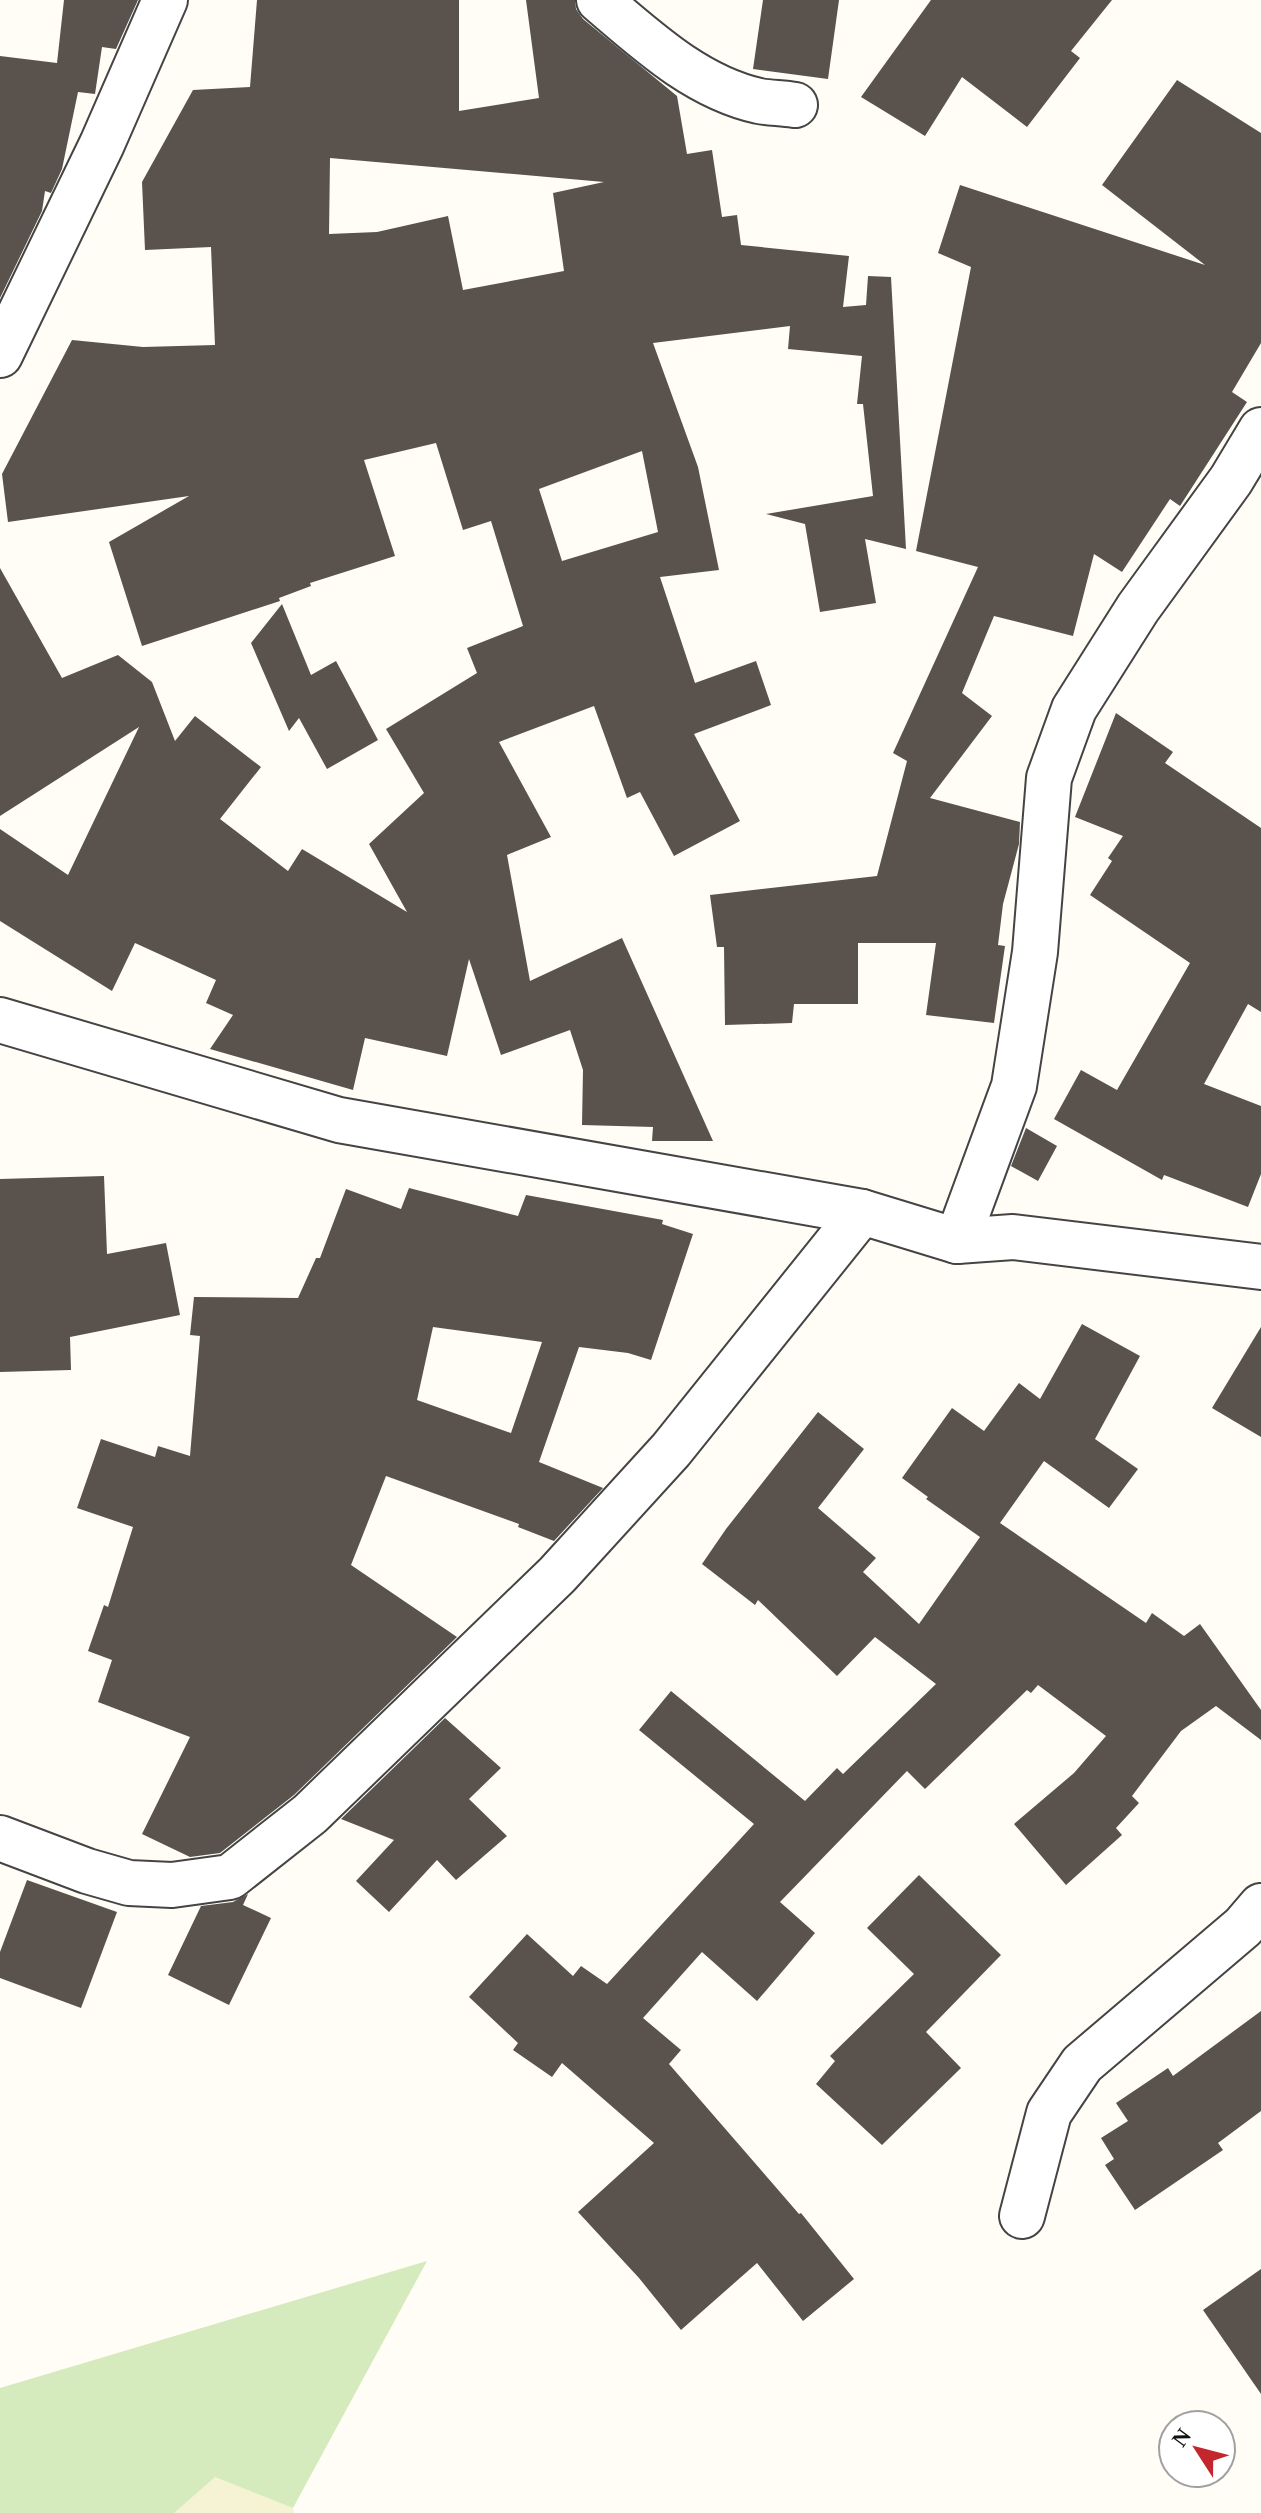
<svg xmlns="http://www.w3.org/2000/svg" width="1261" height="2513" font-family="'Times New Roman',serif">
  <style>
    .farmland { fill: #f6f3d4 }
    .green { fill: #d5ebbd }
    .building { fill: #5a524d; fill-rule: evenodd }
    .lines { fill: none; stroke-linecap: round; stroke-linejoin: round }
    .minor-casing { stroke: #444; stroke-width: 48 }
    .minor { stroke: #fff; stroke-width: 44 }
  </style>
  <rect width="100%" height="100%" fill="#fffdf5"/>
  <polygon class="farmland" points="215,2476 293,2508 294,2513 174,2513"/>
  <polygon class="green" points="427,2261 293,2508 215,2477 174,2513 0,2513 0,2388"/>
  <g class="building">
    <polygon points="64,0 138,0 116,49 102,47 95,94 78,92 62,169 51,193 45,191 42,211 0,298 0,56 57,63"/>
    <path d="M257,0H459V111L539,98L526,0H575L576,9L583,19L677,96L687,154L712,150L722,217L737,215L741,245L849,256L843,307L866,305L868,276L891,277L906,549L865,539L876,603L820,612L805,524L766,514L873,496L863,404H857L862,356L788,349L790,326L653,343L698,467L719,570L660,577L695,683L756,661L771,705L694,734L740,821L674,856L640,792L627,798L594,706L499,742L551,837L507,855L530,981L622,938L713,1141H652L653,1127L582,1125L583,1070L570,1030L501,1055L469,959L447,1056L365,1038L353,1090L210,1049L233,1015L206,1003L216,980L135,943L112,991L0,921V829L68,875L139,727L0,816V568L62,678L118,655L152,682L175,741L195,716L261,767L220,819L288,871L302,849L407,912L369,844L424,793L386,729L477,673L467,648L523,626L491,521L463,530L436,443L364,460L395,556L310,583L311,586L279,598L280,601L142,646L109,542L189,496L8,522L2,474L72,340L143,347L215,345L211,247L145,250L142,182L193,90L250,87ZM330,158L604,182L553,193L564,271L463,290L448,216L377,232L329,234ZM642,451L658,532L562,561L539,489Z"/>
    <polygon points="763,0 839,0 828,79 753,69"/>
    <polygon points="931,0 1112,0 1071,51 1080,58 1027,127 962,77 925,136 861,97"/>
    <polygon points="1177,80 1261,133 1261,343 1232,392 1247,402 1180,506 1170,499 1122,572 1094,554 1073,636 994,616 962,693 992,716 930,798 1020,822 1019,844 1003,904 998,945 1005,946 994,1023 926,1015 936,943 858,943 858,1004 794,1004 792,1023 725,1025 724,947 717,947 710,895 877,876 907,761 893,753 978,567 916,551 971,267 938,253 960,185 1205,265 1102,185"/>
    <polygon points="282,604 311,675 336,661 378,740 327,769 299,718 289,731 251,643"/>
    <polygon points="1116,713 1173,752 1165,763 1261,828 1261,1012 1248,1004 1204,1084 1261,1106 1261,1174 1248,1207 1164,1175 1162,1180 1054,1119 1081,1070 1117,1090 1190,963 1090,895 1112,861 1108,858 1123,836 1075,817"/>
    <polygon points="1026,1128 1057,1146 1038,1181 1011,1166"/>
    <polygon points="104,1176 107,1254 166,1243 180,1315 70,1337 71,1370 0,1372 0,1179"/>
    <path d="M409,1188L518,1216L526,1195L663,1220L662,1224L693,1234L651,1360L628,1353L579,1347L539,1462L603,1488L554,1541L518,1527L519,1524L386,1476L351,1565L457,1637L294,1795L220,1853L190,1857L142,1834L190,1737L98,1702L112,1660L88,1651L104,1605L108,1607L133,1527L77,1508L101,1439L155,1457L158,1446L190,1456L200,1336L190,1335L194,1297L298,1298L316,1258H320L346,1189L401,1209ZM433,1327L542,1342L511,1433L417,1400Z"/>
    <polygon points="1082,1324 1140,1356 1095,1439 1138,1469 1109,1508 1044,1461 1000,1523 1146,1623 1152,1613 1184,1636 1200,1624 1261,1710 1261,1740 1216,1706 1181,1731 1132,1796 1139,1803 1116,1828 1122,1835 1066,1885 1014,1824 1074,1773 1106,1736 1038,1685 1031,1693 1027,1690 925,1789 907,1771 780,1902 815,1933 757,2001 702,1952 643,2018 681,2050 669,2064 799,2214 801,2213 854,2279 803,2321 757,2263 681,2330 639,2278 578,2212 654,2143 562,2063 552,2077 513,2050 518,2043 469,1997 527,1934 573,1976 581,1966 607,1984 754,1824 639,1730 671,1691 805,1801 837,1768 843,1774 936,1684 875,1637 837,1676 758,1600 755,1605 702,1564 726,1529 818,1412 864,1449 818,1508 876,1558 863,1572 919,1624 980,1537 926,1499 928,1497 902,1478 952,1408 984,1431 1019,1383 1040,1399"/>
    <polygon points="1261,1327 1261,1437 1212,1408"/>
    <polygon points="445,1718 501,1768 469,1799 507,1836 456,1880 437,1860 389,1912 356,1881 394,1840 341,1819"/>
    <polygon points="919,1875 1001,1955 926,2032 961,2068 882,2145 816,2084 835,2061 830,2056 914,1974 867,1928"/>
    <polygon points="27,1880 117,1912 81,2008 0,1978 0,1952"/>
    <polygon points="248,1894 243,1905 271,1918 229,2005 168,1975 201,1906 233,1902"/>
    <polygon points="1261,2011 1261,2111 1218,2143 1223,2150 1135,2210 1105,2165 1114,2159 1101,2138 1128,2121 1116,2103 1168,2068 1173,2076"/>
    <polygon points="1261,2269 1261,2394 1203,2310"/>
  </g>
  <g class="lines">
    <defs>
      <g id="minor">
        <path d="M599,0C646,40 696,87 759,101C770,103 783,103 795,105"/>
        <polyline points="0,355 102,144 165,0"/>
        <polyline points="0,1020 339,1120 862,1212 957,1241 1013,1237 1261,1267"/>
        <polyline points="957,1241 1014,1086 1035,952 1049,778 1074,709 1138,608 1231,480 1261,430"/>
        <polyline points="0,1838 87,1871 129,1883 172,1885 230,1877 310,1814 557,1575 671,1450 862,1212"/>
        <polyline points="1022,2216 1049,2113 1082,2064 1243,1927 1261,1906"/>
      </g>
    </defs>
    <use href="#minor" class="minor-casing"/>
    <use href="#minor" class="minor"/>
  </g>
  <g transform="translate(1197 2449) rotate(306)"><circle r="38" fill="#ffffff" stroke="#a0a0a0" stroke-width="2"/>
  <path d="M0-6L14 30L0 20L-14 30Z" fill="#c4262e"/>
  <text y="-12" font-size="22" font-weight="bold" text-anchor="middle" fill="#111111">N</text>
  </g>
</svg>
